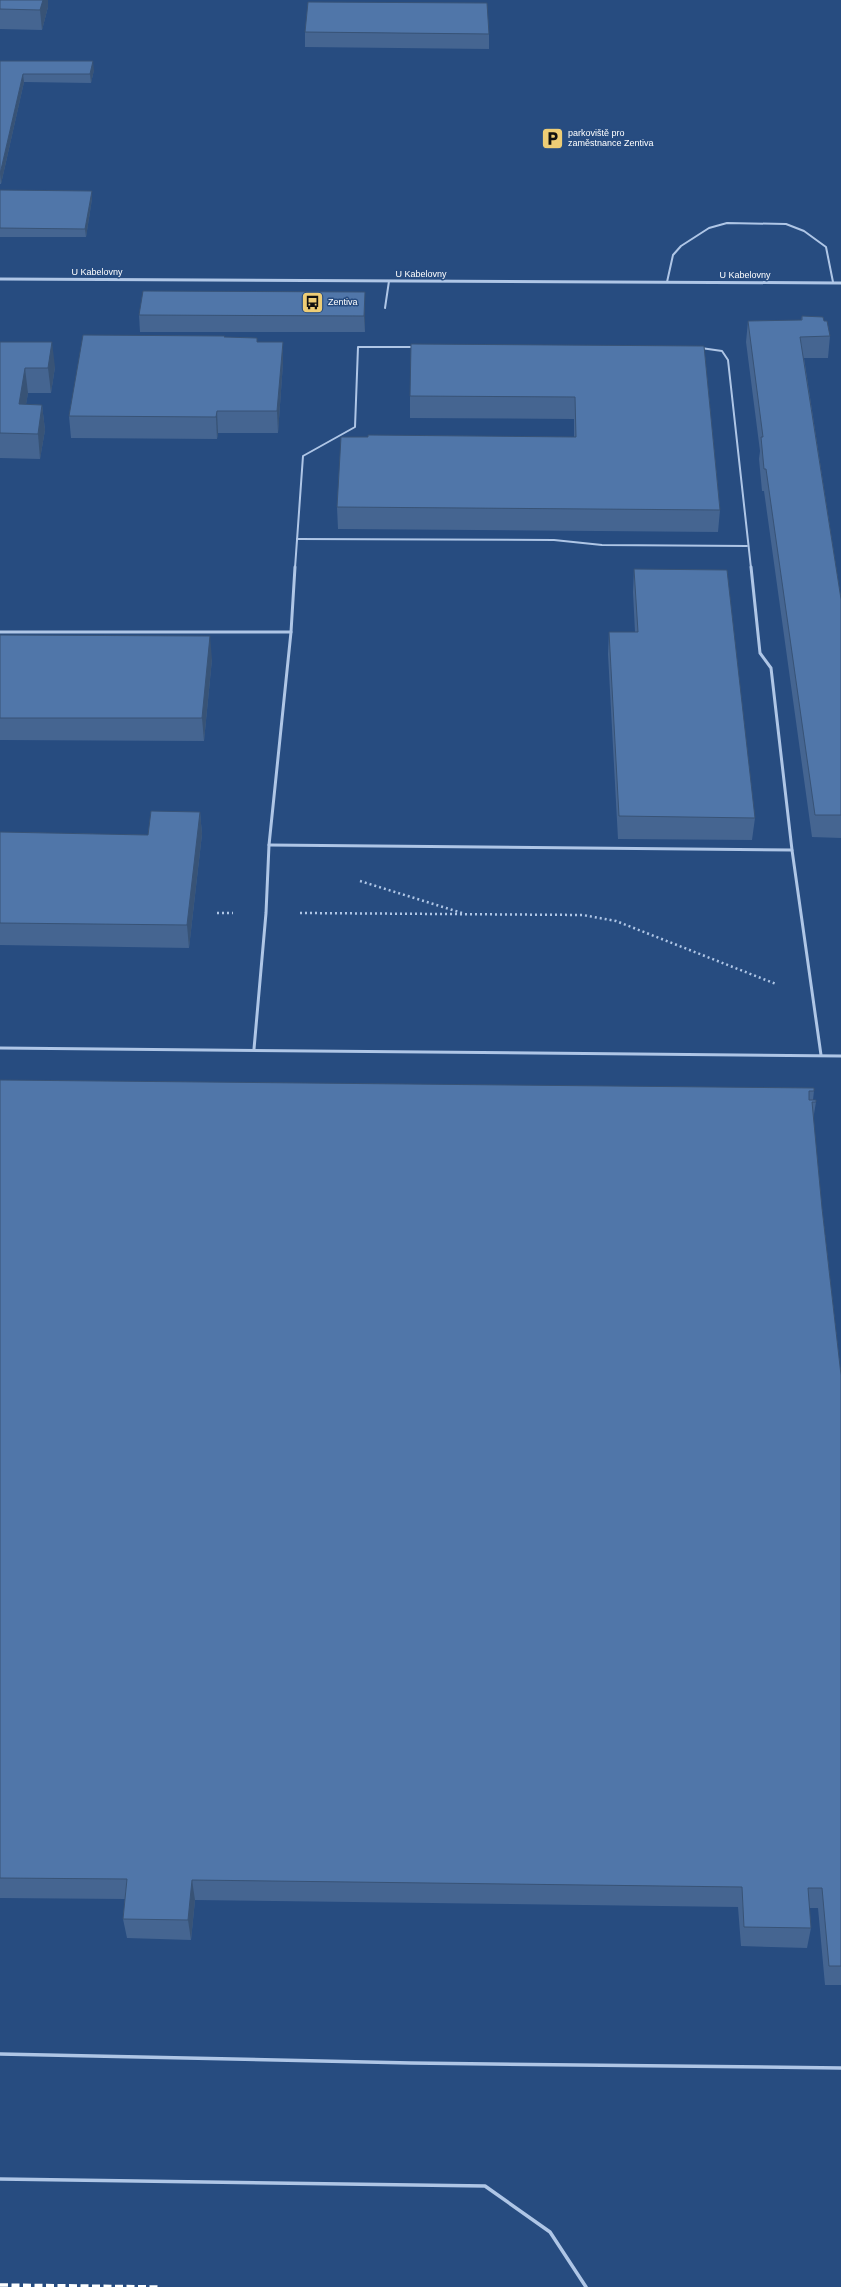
<svg xmlns="http://www.w3.org/2000/svg" width="841" height="2287" font-family="Arial,sans-serif">
  <style>
    .lines { fill: none; stroke-linecap: round; stroke-linejoin: round }
    .path { stroke: #afc6e6; stroke-width: 2.5; stroke-dasharray: 2 3; stroke-linecap: butt }
    .lane-far2 { stroke: #afc6e6; stroke-width: 2 }
    .lane-far1 { stroke: #afc6e6; stroke-width: 3 }
    .lane { stroke: #afc6e6; stroke-width: 3.5 }
    .street { stroke: #afc6e6; stroke-width: 3 }
    .rail { stroke: #fff; stroke-width: 3.5; stroke-dasharray: 8 3.5; stroke-linecap: butt }
    .wall { fill: #456591 }
    .shaded-wall { fill: #385376 }
    .building { fill: #5076a9; stroke: #385376 }
    .labels { text-anchor: middle; stroke-width: 3; stroke-linejoin: round; paint-order: stroke }
    .far-poi-label { font-size: 9px; fill: #fff; stroke: #274c80; text-anchor: start }
    .far-street-label { font-size: 9px; fill: #fff; stroke: #274c80 }
  </style>
  <rect width="100%" height="100%" fill="#274c80"/>
  <g class="lines">
    <g class="path">
      <polyline points="360,881 462,913"/>
      <polyline points="217,913 233,913"/>
      <polyline points="300,913 583,915 616,921 776,984"/>
    </g>
    <g class="lane-far2">
      <polyline points="667,282 673,255 681,246 709,228 727,223 786,224 804,231 826,247 833,282"/>
      <polyline points="385,308 389,281"/>
      <polyline points="701,348 722,351 728,360 751,568"/>
      <polyline points="297,539 554,540 602,545 747,546"/>
      <polyline points="295,568 303,456 355,427 358,347 413,347"/>
    </g>
    <g class="lane-far1">
      <polyline points="751,567 760,653 771,668 792,850 821,1055"/>
      <polyline points="0,632 291,632"/>
      <polyline points="269,845 792,850"/>
      <polyline points="0,1048 841,1056"/>
      <polyline points="254,1049 266,913 269,845 291,632 295,567"/>
    </g>
    <g class="lane">
      <polyline points="0,2054 411,2063 841,2068"/>
      <polyline points="0,2179 485,2186 550,2232 586,2287"/>
    </g>
    <polyline class="street" points="0,279 841,283"/>
    <polyline class="rail" points="0,2285 159,2287"/>
  </g>
  <g class="wall">
    <polygon points="0,0 48,7 42,30 0,29"/>
    <polygon points="305,32 489,34 489,49 305,47"/>
    <polygon points="0,61 94,70 91,83 24,82 1,184 0,184"/>
    <polygon points="0,190 92,199 86,237 0,237"/>
    <polygon points="365,292 365,332 140,332 139,315"/>
    <polygon points="802,316 824,321 830,336 828,358 804,358 841,599 841,838 812,837 764,491 762,491 759,459 760,451 746,342 748,321 801,320"/>
    <polygon points="225,336 225,337 257,338 257,342 283,342 283,363 278,433 218,433 217,439 71,438 69,416"/>
    <polygon points="0,342 55,367 51,393 28,393 26,404 42,405 45,430 40,459 0,458"/>
    <polygon points="704,346 720,510 718,532 338,529 337,507 574,437 574,419 410,418 410,396"/>
    <polygon points="634,569 755,818 752,840 618,839 608,654 609,632 635,632 633,592"/>
    <polygon points="0,635 212,659 204,741 0,740"/>
    <polygon points="200,812 202,834 189,948 0,945 0,832 148,835"/>
    <polygon points="0,1080 814,1091 813,1100 816,1102 813,1120 822,1208 841,1375 841,1985 825,1985 818,1908 809,1908 811,1928 807,1948 741,1946 738,1907 195,1900 191,1940 127,1938 123,1919 125,1899 0,1898"/>
  </g>
  <g class="shaded-wall">
    <polygon points="43,0 48,0 48,7 42,30 40,10"/>
    <polygon points="93,61 94,70 91,83 90,74"/>
    <polygon points="23,74 24,82 1,184 0,174"/>
    <polygon points="92,191 92,199 86,237 85,229"/>
    <polygon points="365,292 365,332 364,316"/>
    <polygon points="52,342 55,367 51,393 48,368"/>
    <polygon points="283,342 283,363 278,433 277,411"/>
    <polygon points="25,368 28,393 22,429 19,404"/>
    <polygon points="42,405 45,430 40,459 38,434"/>
    <polygon points="217,411 218,433 217,439 216,417"/>
    <polygon points="210,636 212,659 204,741 202,718"/>
    <polygon points="200,812 202,834 189,948 187,925"/>
    <polygon points="192,1880 195,1900 191,1940 188,1920"/>
  </g>
  <g class="building">
    <polygon points="0,0 43,0 40,10 0,9"/>
    <polygon points="308,2 487,3 489,34 305,32"/>
    <polygon points="0,61 93,61 90,74 23,74 0,174"/>
    <polygon points="0,190 92,191 85,229 0,228"/>
    <polygon points="143,291 365,292 364,316 139,315"/>
    <polygon points="802,316 823,317 824,321 827,321 830,336 800,337 841,599 841,815 815,815 766,469 764,469 761,437 763,437 748,321 802,320"/>
    <polygon points="83,335 225,336 224,337 257,338 257,342 283,342 277,411 217,411 216,417 69,416"/>
    <polygon points="0,342 52,342 48,368 25,368 19,404 42,405 38,434 0,433"/>
    <polygon points="411,344 704,346 720,510 337,507 341,437 368,437 368,435 576,437 575,397 410,396"/>
    <polygon points="634,569 727,570 755,818 619,816 609,632 638,632"/>
    <polygon points="0,635 210,636 202,718 0,718"/>
    <polygon points="151,811 200,812 187,925 0,923 0,832 148,835"/>
    <polygon points="0,1080 814,1088 814,1091 809,1091 809,1100 816,1100 816,1102 812,1102 822,1208 841,1375 841,1966 829,1966 822,1888 808,1888 811,1928 744,1927 742,1887 192,1880 188,1920 123,1919 127,1879 0,1878"/>
  </g>
  <defs>
    <symbol id="parking-square" viewBox="-11 -11 22 22"><rect x="-9" y="-9" width="18" height="18" rx="4" fill="#eecd75" stroke="#274c80"/><path d="M-3.5-5.5H1a3.5 3.5 0 0 1 0 7H-1V5.5H-3.5ZM-1-3.4V-.6H.8a1.4 1.4 0 0 0 0-2.8Z" fill="#111"/></symbol>
    <symbol id="bus-square" viewBox="-11 -11 22 22"><rect x="-9" y="-9" width="18" height="18" rx="4" fill="#eecd75" stroke="#274c80"/><path d="M-5-6H5V4H4V6H2V4H-2V6H-4V4H-5ZM-3.5-4V0h7V-4ZM-3.5 1.2v1.5H-2V1.2ZM2 1.2v1.5H3.5V1.2Z" fill="#111"/></symbol>
  </defs>
  <g fill-rule="evenodd">
    <use href="#parking-square" x="540" y="126" width="25" height="25"/>
    <use href="#bus-square" x="300" y="290" width="25" height="25"/>
  </g>
  <g class="labels">
    <g class="far-poi-label">
      <text x="568" y="136">parkoviště pro<tspan x="568" dy="10">zaměstnance Zentiva</tspan></text>
      <text x="328" y="305">Zentiva</text>
    </g>
    <g class="far-street-label">
      <text x="97" y="275">U Kabelovny</text>
      <text x="421" y="277">U Kabelovny</text>
      <text x="745" y="278">U Kabelovny</text>
    </g>
  </g>
</svg>
